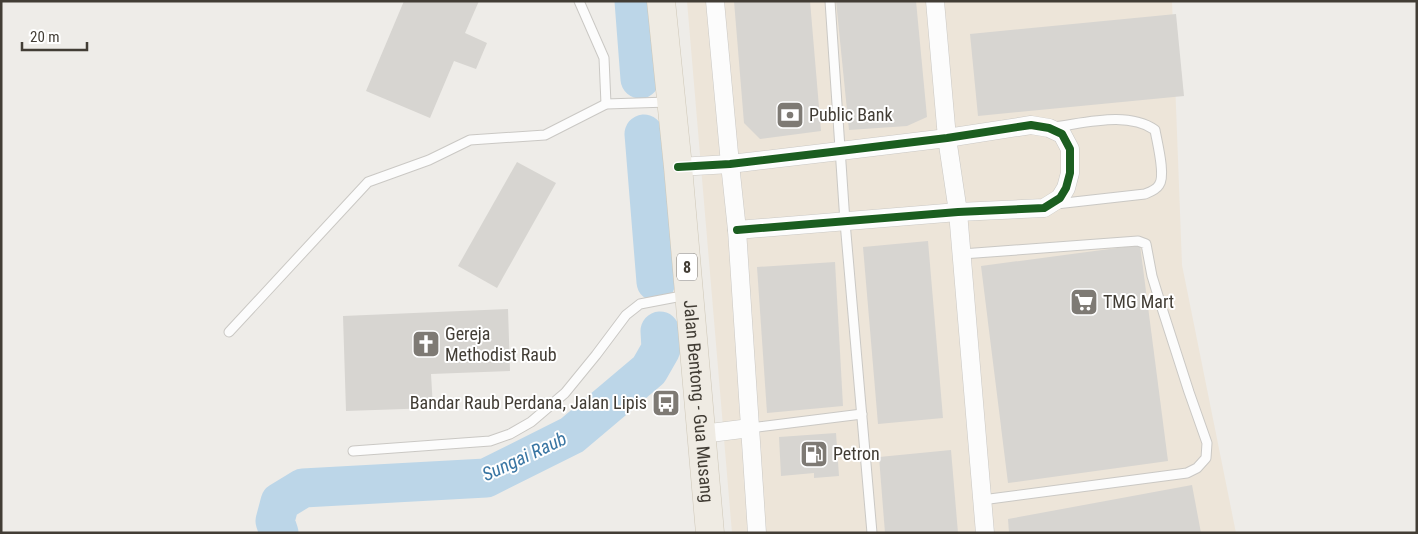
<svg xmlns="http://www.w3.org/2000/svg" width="1418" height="534" font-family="'Roboto Condensed',sans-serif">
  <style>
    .commercial { fill: #ede5d9 }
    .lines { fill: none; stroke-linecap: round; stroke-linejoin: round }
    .river { stroke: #bcd6e8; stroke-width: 39 }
    .building { fill: #d7d5d1 }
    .service-casing { stroke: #cac8c4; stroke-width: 11 }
    .minor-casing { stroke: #cac8c4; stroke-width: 19 }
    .primary-casing { stroke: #cec7b7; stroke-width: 29 }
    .service { stroke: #fcfcfc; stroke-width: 9 }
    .minor { stroke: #fcfcfc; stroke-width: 18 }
    .primary { stroke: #efebe3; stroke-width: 28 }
    .cycleway-casing { stroke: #fff; stroke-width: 11 }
    .cycleway { stroke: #1b5e20; stroke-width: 8 }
    .labels { text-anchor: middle; stroke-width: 4; stroke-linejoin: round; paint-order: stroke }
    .shield { fill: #fff; stroke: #7b7772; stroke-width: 1 }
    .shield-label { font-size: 16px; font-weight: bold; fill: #423d35 }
    .poi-label { font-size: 18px; fill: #423d35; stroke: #fff; text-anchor: start }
    .street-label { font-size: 18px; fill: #423d35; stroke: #fff }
    .water-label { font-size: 19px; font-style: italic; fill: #3a76a3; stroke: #fff }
  </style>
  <rect width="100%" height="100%" fill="#eeece8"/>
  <polygon class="commercial" points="687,1 1172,1 1182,265 1236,533 732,533"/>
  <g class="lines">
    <g class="river">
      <polyline points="634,1 640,79"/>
      <polyline points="644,134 656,282"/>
      <polyline points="279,533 275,521 280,502 303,488 486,478 572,435 649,370 661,349 660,331"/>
    </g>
  </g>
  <g class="building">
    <polygon points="404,1 479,1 465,33 487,43 476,69 454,61 430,118 366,91"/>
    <polygon points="734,1 810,1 821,131 760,139 744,123"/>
    <polygon points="836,1 916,1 927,117 907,126 849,130"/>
    <polygon points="1176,14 1184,96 978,116 970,34"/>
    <polygon points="517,162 556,183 497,288 458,266"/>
    <polygon points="928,241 943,418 878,424 863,247"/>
    <polygon points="1140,245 1168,461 1008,483 981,266"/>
    <polygon points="835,262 843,406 767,413 757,267"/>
    <polygon points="508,309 510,371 431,374 433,408 346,411 343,316"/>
    <polygon points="836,433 839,476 814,478 814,473 781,476 779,437"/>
    <polygon points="951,450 958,533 885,533 879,457"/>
    <polygon points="1192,485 1201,533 1009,533 1008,519"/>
  </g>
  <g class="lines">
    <defs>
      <g id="service">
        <polyline points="579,1 604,58 606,104"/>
        <polyline points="830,1 845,222 872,533"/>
        <path d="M1054,127C1086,123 1128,111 1155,130C1157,142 1166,176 1159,185C1156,190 1150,192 1145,194L1056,204"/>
        <polyline points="962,254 1138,241 1146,244 1152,276 1160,302 1189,392 1207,443 1206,458 1197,468 1187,473 982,500"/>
        <polyline points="229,332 368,182 429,160 470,140 545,135 606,104 668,102"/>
        <polyline points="750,428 862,414"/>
        <polyline points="353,451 490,441 510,434 531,422 565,393 596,355 626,315 640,304 687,295"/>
      </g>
      <g id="minor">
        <polyline points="715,1 730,164 737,230 757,533"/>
        <polyline points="935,1 947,138 958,212 985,533"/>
        <polyline points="678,167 730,164 840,151 947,138 1031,125 1049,128 1062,134 1070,149 1070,173 1066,188 1060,198 1044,208 958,212 737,230"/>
        <polyline points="702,434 750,428"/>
      </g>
      <g id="primary">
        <path id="s1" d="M661,1L678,167L710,533"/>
      </g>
    </defs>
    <use href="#service" class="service-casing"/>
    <use href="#minor" class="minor-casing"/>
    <use href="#primary" class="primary-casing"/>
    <use href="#service" class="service"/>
    <use href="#minor" class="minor"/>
    <use href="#primary" class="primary"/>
    <defs>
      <polyline id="cycleway" points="678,167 730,164 840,151 947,138 1031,125 1049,128 1062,134 1070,149 1070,173 1066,188 1060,198 1044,208 958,212 737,230"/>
    </defs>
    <use href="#cycleway" class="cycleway-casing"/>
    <use href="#cycleway" class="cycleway"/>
  </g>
  <defs>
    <symbol id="bank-square" viewBox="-11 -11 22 22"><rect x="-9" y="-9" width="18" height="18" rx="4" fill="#7e7a74" stroke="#fff"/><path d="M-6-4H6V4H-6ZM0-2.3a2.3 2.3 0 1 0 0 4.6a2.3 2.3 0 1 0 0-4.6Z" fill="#fff"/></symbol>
    <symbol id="supermarket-square" viewBox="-11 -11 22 22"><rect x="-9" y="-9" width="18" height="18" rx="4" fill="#7e7a74" stroke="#fff"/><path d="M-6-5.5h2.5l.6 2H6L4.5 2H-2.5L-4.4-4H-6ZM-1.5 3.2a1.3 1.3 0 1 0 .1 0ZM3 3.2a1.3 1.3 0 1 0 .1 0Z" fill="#fff"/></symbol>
    <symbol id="church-square" viewBox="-11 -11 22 22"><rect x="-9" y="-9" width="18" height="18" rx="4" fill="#7e7a74" stroke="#fff"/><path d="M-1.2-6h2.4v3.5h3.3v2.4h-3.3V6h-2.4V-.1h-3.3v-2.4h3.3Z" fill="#fff"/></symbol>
    <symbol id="bus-square" viewBox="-11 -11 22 22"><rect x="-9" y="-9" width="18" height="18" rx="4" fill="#7e7a74" stroke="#fff"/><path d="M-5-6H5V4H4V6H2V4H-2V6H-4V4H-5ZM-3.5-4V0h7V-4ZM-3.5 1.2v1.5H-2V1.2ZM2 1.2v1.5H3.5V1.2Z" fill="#fff"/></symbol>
    <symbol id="fuel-square" viewBox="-11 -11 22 22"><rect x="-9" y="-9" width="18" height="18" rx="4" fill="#7e7a74" stroke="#fff"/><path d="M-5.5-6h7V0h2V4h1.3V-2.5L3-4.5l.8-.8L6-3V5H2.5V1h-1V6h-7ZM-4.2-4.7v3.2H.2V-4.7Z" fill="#fff"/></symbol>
  </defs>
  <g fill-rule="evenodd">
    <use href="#bank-square" x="774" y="99" width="32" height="32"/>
    <use href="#supermarket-square" x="1068" y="286" width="32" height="32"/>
    <use href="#church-square" x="410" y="328" width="32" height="32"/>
    <use href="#bus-square" x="650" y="387" width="32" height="32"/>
    <use href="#fuel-square" x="798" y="438" width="32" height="32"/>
  </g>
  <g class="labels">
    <rect class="shield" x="677" y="253.5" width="20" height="27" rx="4"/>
    <g class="shield-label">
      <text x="687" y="273">8</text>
    </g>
    <g class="poi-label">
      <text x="809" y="121">Public Bank</text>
      <text x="1103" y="308">TMG Mart</text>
      <text x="445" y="340">Gereja<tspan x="445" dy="21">Methodist Raub</tspan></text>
      <text x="647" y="409" text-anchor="end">Bandar Raub Perdana, Jalan Lipis</text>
      <text x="833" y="460">Petron</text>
    </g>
    <g class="street-label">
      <text dy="6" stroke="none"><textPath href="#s1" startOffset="402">Jalan Bentong - Gua Musang</textPath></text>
    </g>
    <g class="water-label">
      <text transform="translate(524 456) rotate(-25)" y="7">Sungai Raub</text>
    </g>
  </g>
  <rect width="1418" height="534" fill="none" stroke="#423d35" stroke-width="5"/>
  <path d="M22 42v8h65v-8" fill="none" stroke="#423d35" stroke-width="2.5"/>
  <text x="30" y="42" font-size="15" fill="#423d35" stroke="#ffffff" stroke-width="4" paint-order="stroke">20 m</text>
</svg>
